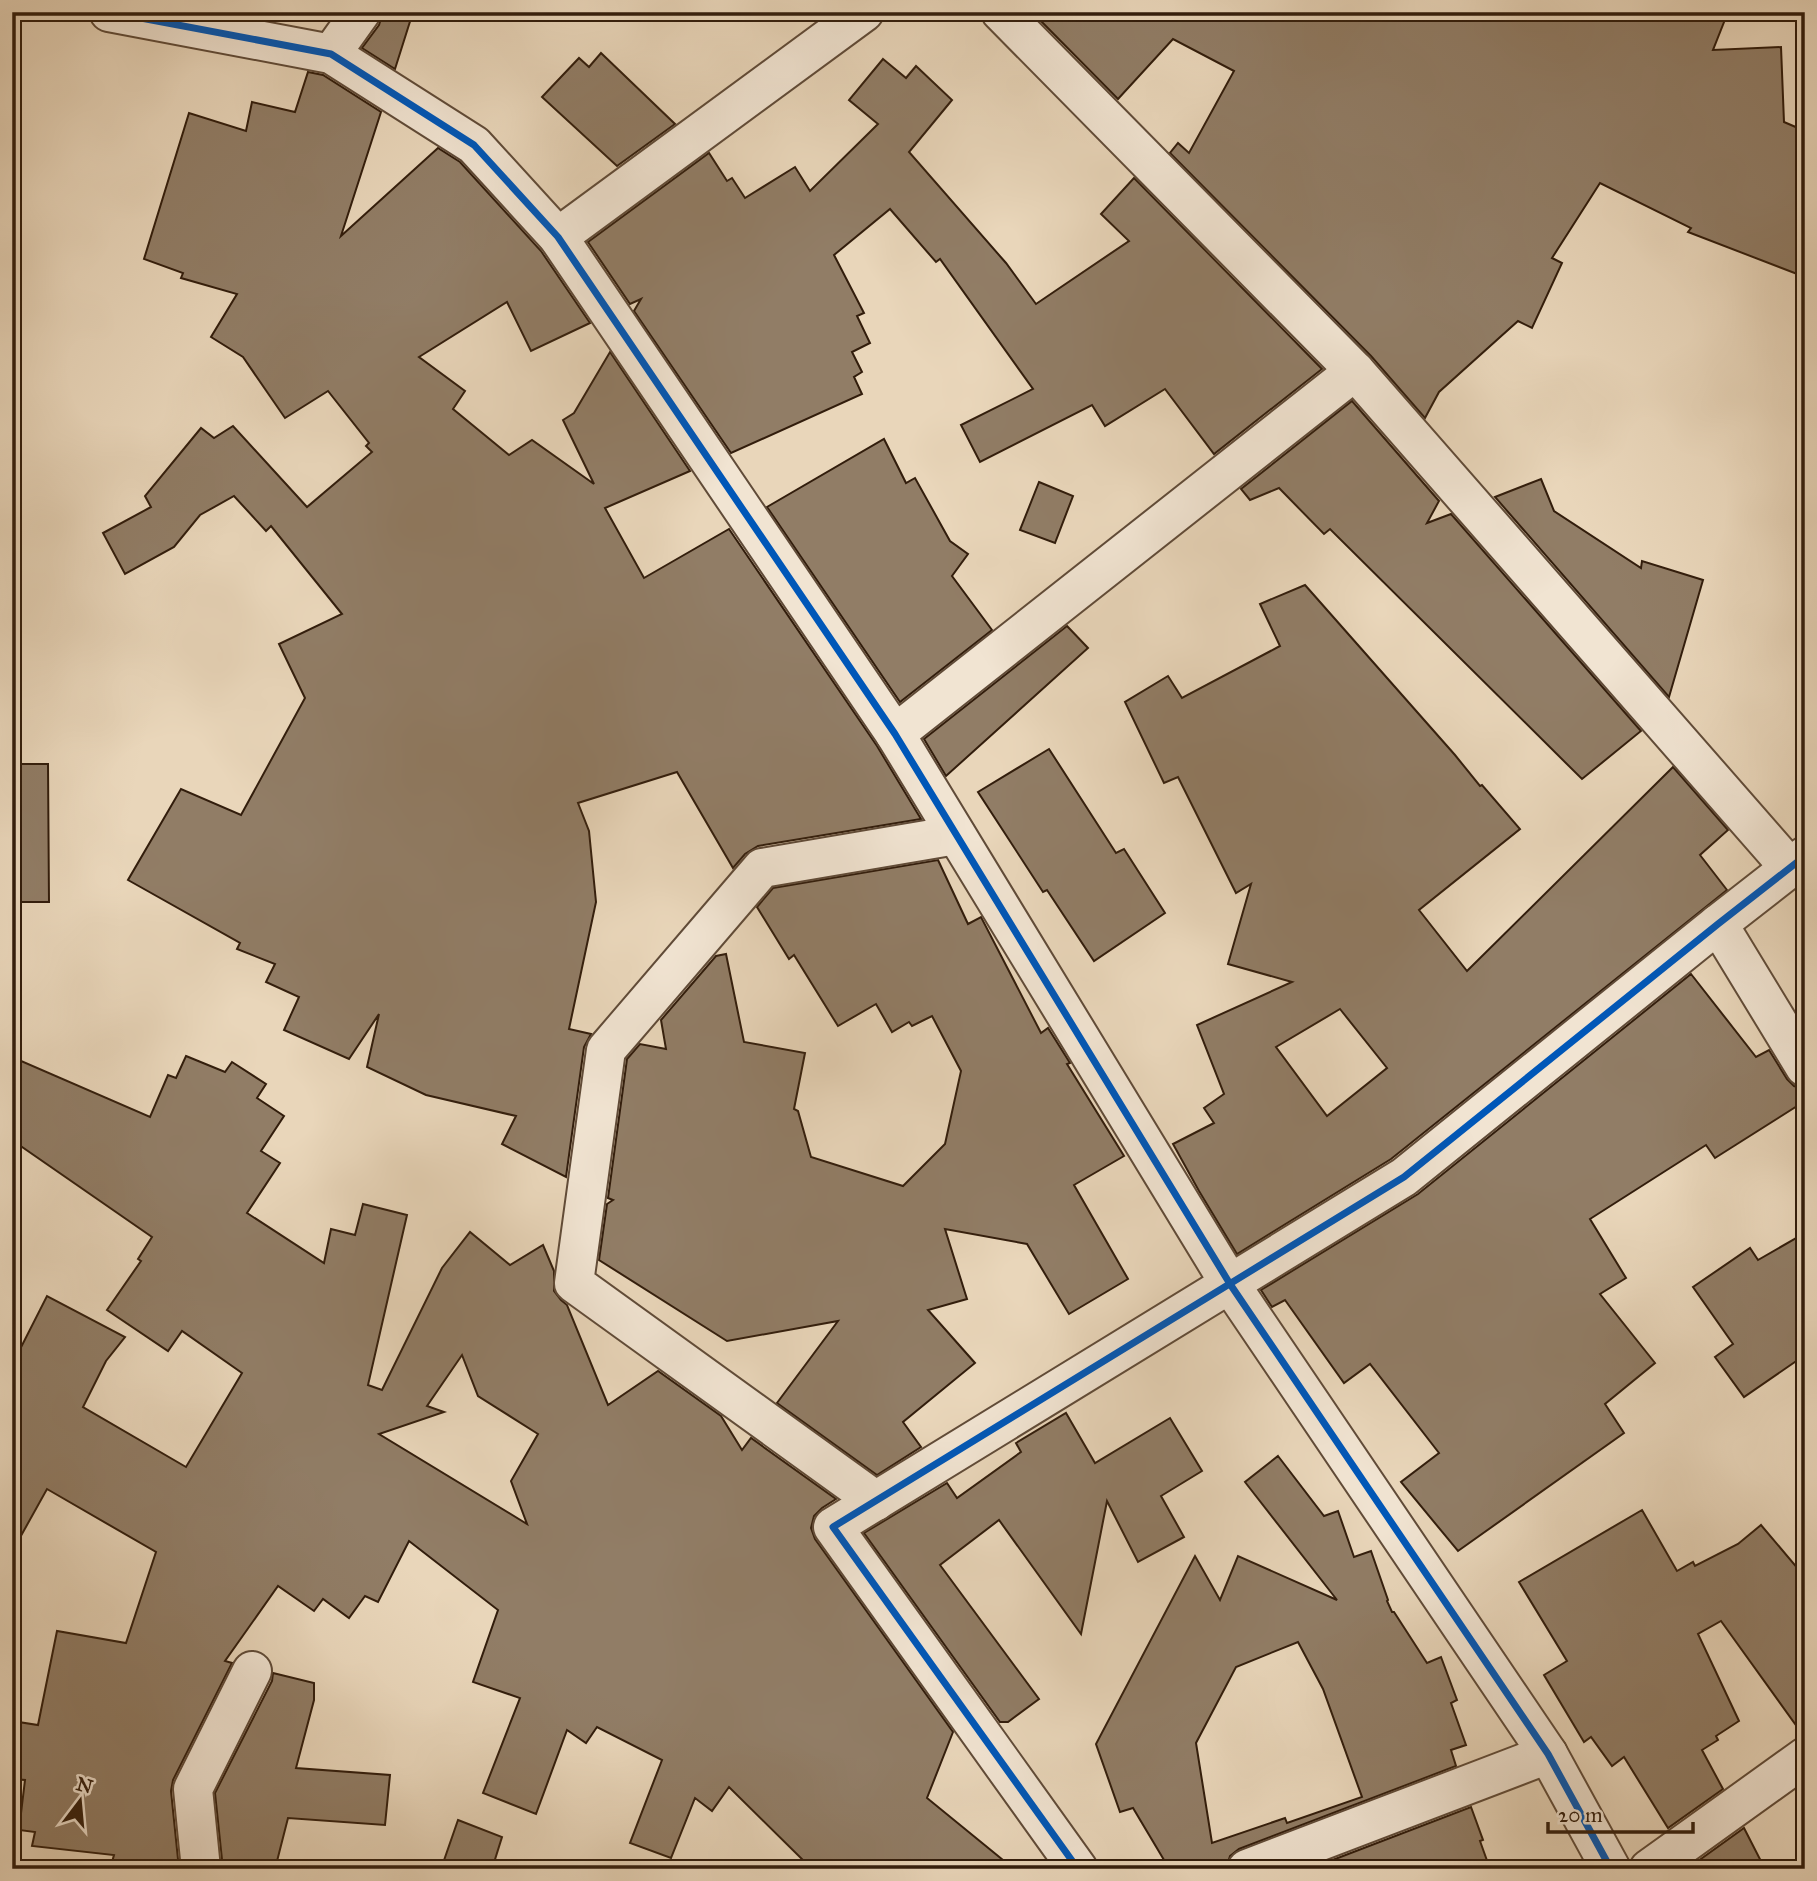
<svg xmlns="http://www.w3.org/2000/svg" width="1817" height="1881" font-family="'IM FELL Great Primer',serif">
  <style>
    .building { fill: #917d66; stroke: #321d0c; stroke-width: 2; fill-rule: evenodd }
    .lines { fill: none; stroke-linecap: round; stroke-linejoin: round }
    .minor-casing { stroke: #604b38; stroke-width: 42 }
    .tertiary-casing { stroke: #604b38; stroke-width: 42 }
    .minor { stroke: #f1e4d2; stroke-width: 38 }
    .tertiary { stroke: #f1e4d2; stroke-width: 38 }
    .cycleway-casing { stroke: #f1e4d2; stroke-width: 11 }
    .cycleway { stroke: #0057b8; stroke-width: 7 }
  </style>
  <rect width="100%" height="100%" fill="#e9d6ba"/>
  <filter id="stains"><feTurbulence type="fractalNoise" baseFrequency=".00286" numOctaves="4"/><feColorMatrix values="0 0 0 0 .2 0 0 0 0 .09 0 0 0 0 .02 0 0 0 .5 -.17"/></filter>
  <radialGradient id="worn" r=".72"><stop offset=".6" stop-color="#630" stop-opacity="0"/><stop offset="1" stop-color="#630" stop-opacity=".3"/></radialGradient>
  <g class="building">
    <polygon points="383,12 413,12 395,69 362,48 379,25"/>
    <polygon points="1032,12 1728,12 1713,50 1781,47 1784,122 1805,131 1805,277 1688,232 1691,228 1600,183 1552,258 1562,263 1532,328 1518,321 1439,392 1425,418 1371,356 1170,153 1178,143 1189,153 1234,71 1173,39 1118,99"/>
    <polygon points="601,53 675,124 617,166 542,97 579,58 589,67"/>
    <polygon points="883,59 906,78 916,66 952,100 909,152 1006,263 1036,304 1129,241 1101,214 1134,178 1322,369 1214,454 1165,389 1105,426 1092,405 980,462 961,425 1033,389 940,259 936,262 890,209 834,255 864,313 857,316 870,343 852,352 862,372 854,377 862,394 731,453 634,311 641,299 630,304 588,242 709,153 727,181 732,178 745,198 795,167 810,191 878,124 849,100"/>
    <polygon points="308,72 323,75 381,112 341,236 438,148 460,162 541,251 590,323 531,351 507,302 419,357 465,391 453,409 509,455 532,440 594,484 563,420 574,413 610,352 690,471 605,508 644,578 729,529 877,746 921,819 758,846 745,854 733,868 677,772 578,803 589,831 596,902 569,1029 591,1034 584,1047 566,1177 502,1144 516,1116 426,1095 367,1067 379,1014 349,1059 284,1030 299,997 266,982 275,964 237,949 240,943 128,880 181,789 241,815 305,698 279,644 342,614 271,526 266,531 234,496 200,515 174,547 125,574 103,533 151,507 145,496 201,428 214,438 233,426 307,507 372,452 366,446 369,443 328,391 285,418 243,357 211,337 237,294 181,278 183,273 144,259 189,113 246,131 252,102 295,112"/>
    <polygon points="1352,401 1439,501 1427,523 1451,514 1641,731 1582,779 1330,529 1324,534 1279,488 1250,500 1241,489"/>
    <polygon points="884,439 906,483 915,478 950,541 968,554 952,576 992,630 900,702 767,507"/>
    <polygon points="1541,479 1554,511 1641,568 1642,561 1703,580 1669,697 1495,497"/>
    <polygon points="1039,482 1073,496 1055,543 1020,530"/>
    <path d="M1305,585L1455,755L1480,786L1482,785L1520,829L1419,910L1467,971L1673,767L1728,830L1700,855L1727,890L1391,1159L1237,1254L1199,1191L1173,1144L1214,1123L1204,1108L1224,1094L1197,1025L1292,982L1228,964L1251,884L1236,893L1178,777L1164,783L1125,702L1168,676L1182,698L1280,646L1260,604ZM1340,1009L1387,1068L1327,1116L1276,1047Z"/>
    <polygon points="1067,626 1088,648 946,776 924,739"/>
    <polygon points="1049,749 1116,853 1124,849 1165,913 1094,961 1047,890 1043,892 978,792"/>
    <polygon points="12,764 48,764 49,902 12,902"/>
    <polygon points="938,860 968,924 981,917 1041,1033 1048,1028 1070,1063 1067,1064 1124,1156 1074,1185 1128,1279 1069,1314 1027,1244 945,1229 967,1299 928,1310 975,1363 903,1422 921,1447 877,1475 777,1403 838,1321 727,1341 599,1260 607,1204 613,1200 608,1198 627,1059 640,1044 666,1049 661,1020 716,956 726,954 744,1042 805,1053 794,1109 798,1111 811,1157 903,1186 945,1144 961,1071 932,1016 912,1026 909,1022 892,1032 876,1004 838,1026 794,955 789,959 757,907 773,888"/>
    <polygon points="1691,974 1756,1057 1769,1050 1787,1079 1794,1086 1805,1089 1805,1101 1715,1158 1706,1145 1590,1219 1626,1278 1600,1294 1655,1363 1605,1404 1624,1433 1458,1551 1401,1482 1439,1453 1370,1364 1344,1383 1285,1300 1272,1307 1261,1290 1418,1194"/>
    <path d="M186,1056L225,1072L232,1062L266,1084L257,1098L284,1116L261,1151L280,1163L247,1213L324,1263L331,1229L355,1235L363,1204L407,1215L368,1385L382,1390L442,1268L470,1232L510,1265L543,1245L554,1271V1291L561,1300L567,1305L608,1405L658,1371L721,1416L742,1450L751,1438L836,1499L822,1508L814,1516L811,1528L815,1539L953,1732L927,1798L1014,1869H812L729,1787L712,1811L695,1798L671,1858L630,1843L662,1760L597,1727L586,1743L567,1730L536,1814L483,1793L520,1698L473,1682L498,1610L409,1541L378,1602L365,1596L349,1618L323,1599L314,1611L278,1586L225,1661L232,1663L173,1780L171,1791L179,1869H110L114,1855L32,1846L35,1832L19,1830L25,1780L12,1779V1721L38,1725L57,1631L126,1643L156,1552L47,1489L12,1552V1365L47,1296L125,1337L106,1361L83,1407L186,1467L242,1373L182,1331L168,1351L107,1310L141,1261L138,1259L152,1237L12,1140V1057L150,1117L168,1075L176,1078ZM462,1355L478,1396L538,1434L511,1481L527,1524L379,1434L444,1412L427,1406Z"/>
    <polygon points="1805,1233 1805,1355 1744,1397 1715,1357 1733,1344 1693,1287 1750,1248 1758,1260"/>
    <polygon points="1066,1413 1095,1463 1170,1418 1202,1471 1161,1496 1184,1537 1138,1562 1107,1501 1081,1634 999,1520 940,1565 1039,1699 1008,1722 1000,1722 864,1533 947,1483 957,1498 1021,1452 1016,1443"/>
    <path d="M1278,1456L1324,1516L1338,1511L1354,1557L1371,1551L1388,1600L1387,1601L1392,1612H1394L1427,1663L1441,1657L1457,1700L1451,1703L1466,1745L1451,1750L1456,1766L1239,1849L1230,1856L1226,1869H1157L1156,1863L1164,1860L1133,1808L1120,1812L1096,1744L1195,1556L1220,1600L1238,1556L1337,1600L1245,1482ZM1298,1642L1323,1689L1362,1797L1287,1823L1285,1818L1212,1843L1196,1743L1236,1667Z"/>
    <polygon points="1642,1510 1677,1571 1693,1562 1695,1566 1738,1544 1761,1525 1805,1577 1805,1735 1803,1735 1721,1621 1698,1634 1739,1721 1716,1736 1718,1740 1702,1750 1723,1789 1668,1828 1624,1757 1612,1766 1591,1737 1584,1742 1544,1675 1567,1661 1519,1582"/>
    <polygon points="273,1673 314,1683 314,1700 296,1768 390,1775 385,1825 288,1818 275,1869 223,1869 215,1793 272,1681"/>
    <polygon points="1471,1807 1483,1840 1480,1841 1490,1869 1309,1869"/>
    <polygon points="458,1820 502,1837 492,1869 441,1869"/>
    <polygon points="1744,1828 1765,1869 1687,1869"/>
  </g>
  <g class="lines">
    <defs>
      <g id="minor">
        <polyline points="1001,12 1355,371 1790,868"/>
        <polyline points="331,54 361,12"/>
        <polyline points="558,237 864,12"/>
        <polyline points="895,734 1355,371"/>
        <polyline points="1718,924 1805,1067"/>
        <polyline points="876,1501 574,1283 606,1050 762,868 956,835"/>
        <polyline points="201,1869 193,1789 252,1671"/>
        <polyline points="1078,1869 833,1527 1404,1177 1718,924 1805,856"/>
        <polyline points="1247,1869 1548,1754"/>
        <polyline points="1649,1869 1805,1757"/>
      </g>
      <polyline id="tertiary" points="109,12 331,54 474,145 558,237 895,734 1230,1284 1548,1754 1611,1869"/>
    </defs>
    <use href="#minor" class="minor-casing"/>
    <use href="#tertiary" class="tertiary-casing"/>
    <use href="#minor" class="minor"/>
    <use href="#tertiary" class="tertiary"/>
    <defs>
      <g id="cycleway">
        <polyline points="109,12 331,54 474,145 558,237 895,734 1230,1284 1548,1754 1611,1869"/>
        <polyline points="1078,1869 833,1527 1404,1177 1718,924 1805,856"/>
      </g>
    </defs>
    <use href="#cycleway" class="cycleway-casing"/>
    <use href="#cycleway" class="cycleway"/>
  </g>
  <rect width="1817" height="1881" fill="none" stroke="#e9d6ba" stroke-width="42"/>
  <rect x="14" y="14" width="1789" height="1853" fill="none" stroke="#321d0c" stroke-width="3.5"/>
  <rect x="21" y="21" width="1775" height="1839" fill="none" stroke="#321d0c" stroke-width="2"/>
  <g transform="translate(80 1801) rotate(16)" stroke="#f1e4d2" stroke-width="5" paint-order="stroke">
  <path d="M0-5L12 26L0 18L-12 26Z" fill="#321d0c"/>
  <text y="-10" font-size="19" font-weight="bold" text-anchor="middle" fill="#321d0c">N</text>
  </g>
  <path d="M1548 1822v10h145v-10" fill="none" stroke="#321d0c" stroke-width="3.5"/>
  <text x="1558" y="1822" font-size="21" fill="#321d0c" stroke="#f1e4d2" stroke-width="5" paint-order="stroke">20 m</text>
  <rect width="100%" height="100%" filter="url(#stains)"/>
  <rect width="100%" height="100%" fill="url(#worn)"/>
</svg>
